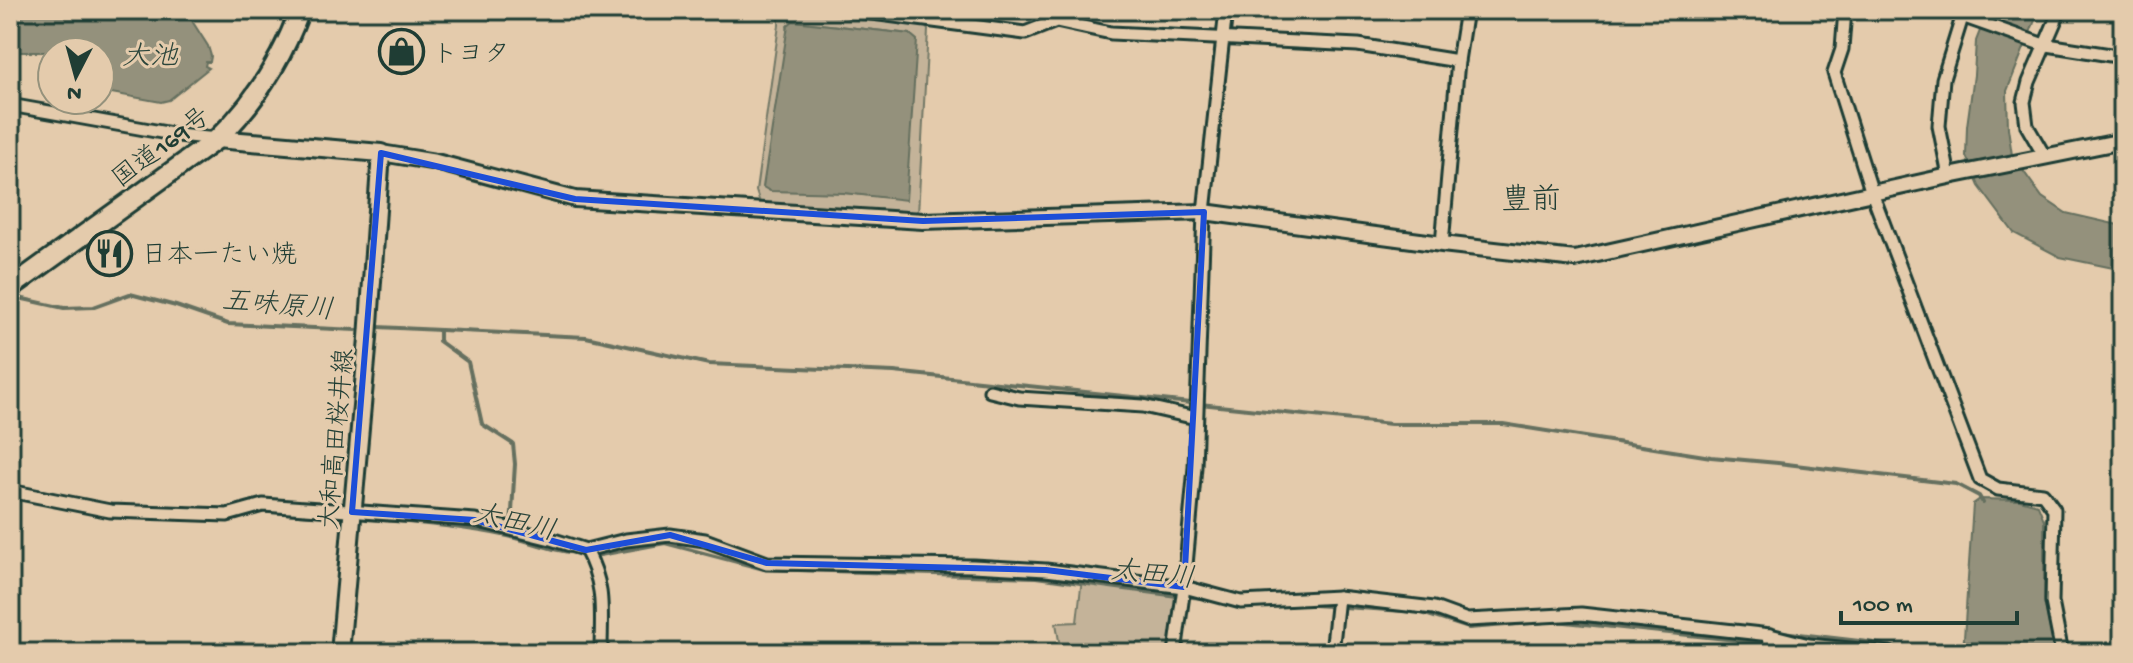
<svg xmlns="http://www.w3.org/2000/svg" width="2133" height="663" font-family="'Gochi Hand','Klee One',sans-serif">
  <style>
    .green { fill: #c4b399; stroke: #727866; stroke-width: 2; fill-rule: evenodd }
    .water { fill: #94917b; stroke: #656f5f; stroke-width: 2 }
    .lines { fill: none; stroke-linecap: round; stroke-linejoin: round }
    .stream { stroke: #656f5f; stroke-width: 4 }
    .minor-casing { stroke: #1f3d34; stroke-width: 17 }
    .tertiary-casing { stroke: #1f3d34; stroke-width: 20 }
    .primary-casing { stroke: #1f3d34; stroke-width: 22 }
    .trunk-casing { stroke: #1f3d34; stroke-width: 24 }
    .minor { stroke: #e4cbac; stroke-width: 11 }
    .tertiary { stroke: #e4cbac; stroke-width: 14 }
    .primary { stroke: #e4cbac; stroke-width: 16 }
    .trunk { stroke: #e4cbac; stroke-width: 18 }
    .marked { fill: none; stroke: #1d4ed8; stroke-width: 6; stroke-linejoin: round }
    .labels { text-anchor: middle; stroke-width: 6; stroke-linejoin: round; paint-order: stroke }
    .poi-label { font-size: 26px; fill: #1f3d34; stroke: #e4cbac; text-anchor: start }
    .street-label { font-size: 26px; fill: #1f3d34; stroke: #e4cbac }
    .water-label { font-size: 28px; font-style: italic; fill: #2b453b; stroke: #e4cbac }
    .quarter-label { font-size: 30px; fill: #1f3d34; stroke: #e4cbac }
  </style>
  <rect width="100%" height="100%" fill="#e4cbac"/>
  <filter id="ink" filterUnits="userSpaceOnUse"><feTurbulence type="fractalNoise" baseFrequency=".0125" numOctaves="2"/><feDisplacementMap in="SourceGraphic" scale="16" xChannelSelector="R" yChannelSelector="G"/><feConvolveMatrix kernelMatrix="1 2 1 2 8 2 1 2 1" color-interpolation-filters="sRGB"/></filter>
  <g filter="url(#ink)">
    <g class="green">
      <path d="M779,10L924,24L928,30L918,214L843,207L760,203L756,191L779,25ZM793,21L910,34L905,199L844,193L787,26Z"/>
      <polygon points="1082,578 1177,590 1170,653 1061,653 1056,623 1077,622"/>
    </g>
    <g class="water">
      <polygon points="10,10 185,10 208,46 211,56 210,62 206,62 205,66 209,68 169,100 161,102 100,91 100,52 82,52 81,49 53,49 51,52 10,52"/>
      <polygon points="1988,10 2039,10 2007,91 2008,128 2012,155 2042,197 2066,213 2123,226 2123,270 2060,257 2014,233 1979,186 1966,156 1967,126 1974,75 1976,41"/>
      <polygon points="793,21 910,34 917,40 906,200 844,193 770,191 763,187 788,25"/>
      <polygon points="1980,499 2020,500 2038,505 2044,520 2044,600 2055,653 1963,653 1973,504"/>
    </g>
    <g class="lines">
      <g class="stream">
        <polyline points="10,296 64,308 94,307 130,294 176,306 228,324 356,330"/>
        <polyline points="378,327 586,337 709,364 894,372 1391,424 1503,424 1711,457 1778,463 1956,484 1979,496 1983,503"/>
        <polyline points="439,331 439,341 468,362 482,424 513,444 515,464 511,527"/>
        <polyline points="10,485 115,506 230,509"/>
        <polyline points="258,511 342,517"/>
        <path d="M366,519C414,522 461,526 508,536C533,542 555,552 580,553"/>
        <polyline points="589,554 600,555 665,543 764,569 1036,577 1177,596 1206,598"/>
        <polyline points="1299,604 1419,612 1469,628 1556,621 1755,642 1776,653 1782,632 1868,642 1922,653"/>
      </g>
      <defs>
        <g id="minor">
          <polyline points="849,10 1025,33 1056,21 1111,33 1358,45 1458,61"/>
          <polyline points="1845,10 1842,49 1834,73 1872,193 1980,479 1998,489 2043,494 2054,509 2052,602 2062,653"/>
          <polyline points="1945,10 2041,44 2123,57"/>
          <polyline points="10,105 178,135 217,139"/>
          <polyline points="2045,157 2027,126 2024,102 2029,82 2060,10"/>
          <polyline points="1949,176 1939,126 1943,79 1964,11"/>
          <polyline points="1442,244 1458,61 1466,10"/>
          <polyline points="990,391 1019,398 1143,406 1196,418"/>
          <polyline points="10,491 110,511 227,515 263,505 475,520 551,539 586,550 626,540 670,535 705,540 767,563 973,566 1046,570 1184,587 1241,602 1338,597 1434,608 1467,620 1581,614 1770,635 1809,645 1890,653"/>
          <path d="M586,550C606,587 601,612 601,653"/>
          <polyline points="1175,653 1184,587 1195,467 1204,212 1226,10"/>
          <polyline points="1332,653 1338,597"/>
          <polyline points="1769,653 1770,635"/>
        </g>
        <polyline id="tertiary" points="381,153 436,162 575,199 923,221 1204,212 1442,244 1575,259 1949,176 2123,141"/>
        <polyline id="primary" points="217,139 381,153 368,338 340,653"/>
        <path id="trunk" d="M10,288L217,139C255,103 282,59 300,10"/>
      </defs>
      <use href="#minor" class="minor-casing"/>
      <use href="#tertiary" class="tertiary-casing"/>
      <use href="#primary" class="primary-casing"/>
      <use href="#trunk" class="trunk-casing"/>
      <use href="#minor" class="minor"/>
      <use href="#tertiary" class="tertiary"/>
      <use href="#primary" class="primary"/>
      <use href="#trunk" class="trunk"/>
    </g>
  </g>
  <path class="marked" d="M381,153L575,199L923,221L1204,212L1184,587L1046,570L767,563L670,535L586,550L475,520L352,512Z"/>
  <defs>
    <symbol id="shop-ring" viewBox="-11 -11 22 22"><circle r="9.5" fill="#e4cbac" stroke="#1f3d34" stroke-width="1.5"/><path d="M-5-2.5h2.3a2.7 3.5 0 0 1 5.4 0H5L5.5 6h-11ZM-1.5-2.5h3a1.5 2.3 0 0 0-3 0Z" fill="#1f3d34"/></symbol>
    <symbol id="restaurant-ring" viewBox="-11 -11 22 22"><circle r="9.5" fill="#e4cbac" stroke="#1f3d34" stroke-width="1.5"/><path d="M-5-6h1v4h1v-4h1v4h1v-4h1v5L-1.5 .5V6h-2V.5L-5-1ZM5-6V6H3V1.5H1.5Q1.5-4 5-6Z" fill="#1f3d34"/></symbol>
  </defs>
  <g fill-rule="evenodd">
    <use href="#shop-ring" x="376" y="26" width="51" height="51"/>
    <use href="#restaurant-ring" x="84" y="228" width="51" height="51"/>
  </g>
  <g class="labels">
    <g class="poi-label">
      <text x="432" y="61">トヨタ</text>
      <text x="141" y="262">日本一たい焼</text>
    </g>
    <g class="street-label">
      <text transform="translate(160 146) rotate(-37)" y="9">国道169号</text>
      <text transform="translate(335 439) rotate(-85)" y="9">大和高田桜井線</text>
    </g>
    <g class="water-label">
      <text x="150" y="64">大池</text>
      <text transform="translate(278 303) rotate(5)" y="10">五味原川</text>
      <text transform="translate(515 520) rotate(13)" y="10">太田川</text>
      <text transform="translate(1153 572) rotate(6)" y="10">太田川</text>
    </g>
    <g class="quarter-label">
      <text x="1531" y="208">豊前</text>
    </g>
  </g>
  <rect width="2133" height="663" fill="none" stroke="#e4cbac" stroke-width="40"/>
  <rect x="20" y="20" width="2093" height="623" fill="none" stroke="#1f3d34" stroke-width="3" filter="url(#ink)"/>
  <g transform="translate(76 76) rotate(186)"><circle r="38" fill="#e4cbac" stroke="#95927c" stroke-width="2"/>
  <path d="M0-6L14 30L0 20L-14 30Z" fill="#1f3d34"/>
  <text y="-12" font-size="22" font-weight="bold" text-anchor="middle" fill="#1f3d34">N</text>
  </g>
  <path d="M1841 611v12h176v-12" fill="none" stroke="#1f3d34" stroke-width="4"/>
  <text x="1853" y="611" font-size="24" fill="#1f3d34" stroke="#e4cbac" stroke-width="6" paint-order="stroke">100 m</text>
</svg>
